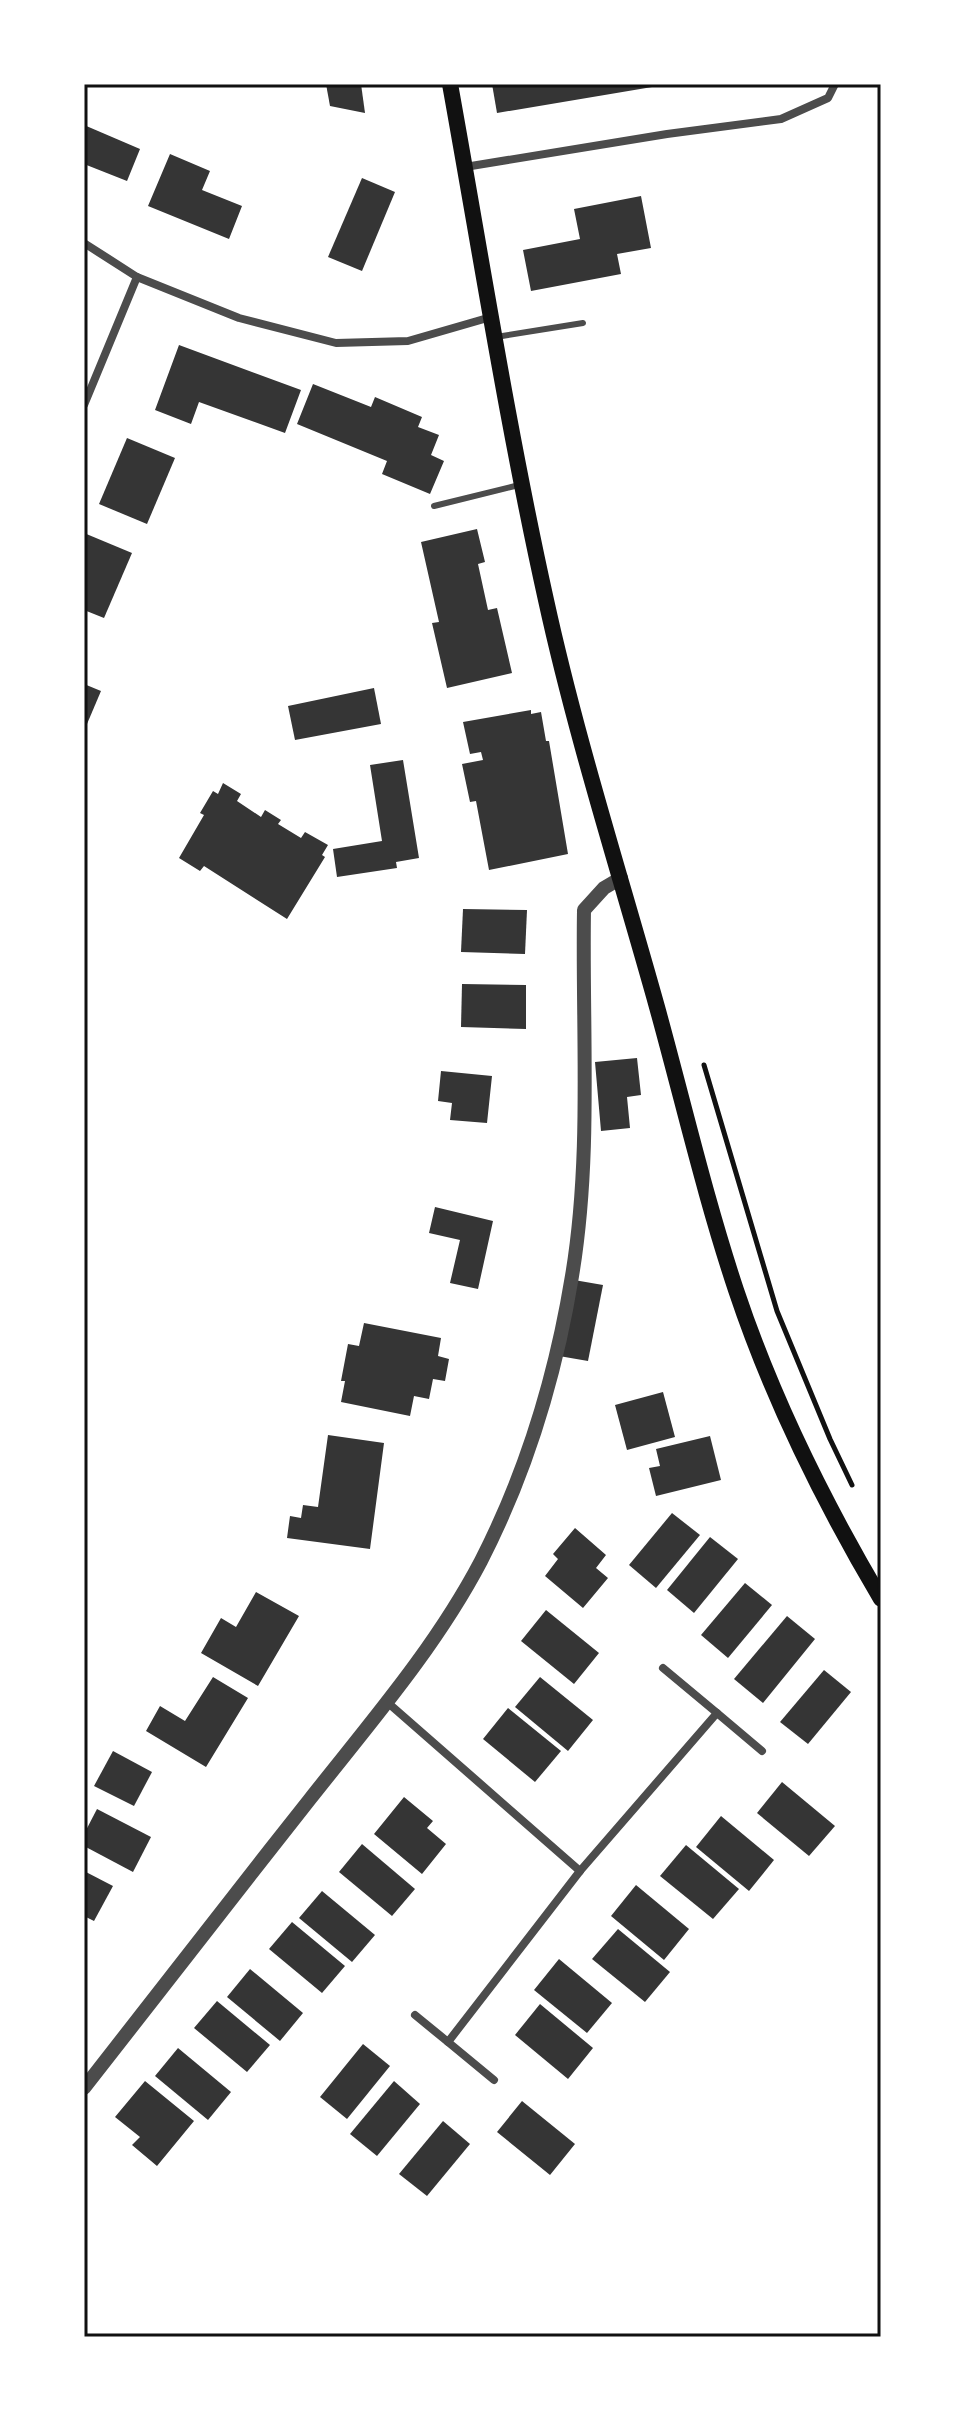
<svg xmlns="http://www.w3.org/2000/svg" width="965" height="2421" font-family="'Asap Condensed',sans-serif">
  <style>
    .building { fill: #353535 }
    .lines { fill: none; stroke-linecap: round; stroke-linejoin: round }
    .path { stroke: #111; stroke-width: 5 }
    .service { stroke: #4c4c4c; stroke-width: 6 }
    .minor { stroke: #4c4c4c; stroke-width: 8 }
    .tertiary { stroke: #4c4c4c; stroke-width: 14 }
    .secondary { stroke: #111; stroke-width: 16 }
    .neatline { fill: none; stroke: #111; stroke-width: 3 }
  </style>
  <rect width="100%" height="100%" fill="#fff"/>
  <g class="building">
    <polygon points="326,84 361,84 365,113 330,106"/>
    <polygon points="492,84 658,84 658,86 497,113"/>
    <polygon points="84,125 140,149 127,181 84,164"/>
    <polygon points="170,154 210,171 202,190 242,206 229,239 148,206"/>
    <polygon points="362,178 395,192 362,271 328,257"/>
    <polygon points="641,196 651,248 617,254 621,274 531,291 523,250 580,239 574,209"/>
    <polygon points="179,345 301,390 285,433 199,402 191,424 155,410"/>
    <polygon points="313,384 371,407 375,397 422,417 418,427 439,435 431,455 444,461 430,494 382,474 387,461 297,424"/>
    <polygon points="127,438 175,458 147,524 99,504"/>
    <polygon points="477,529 485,562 478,564 488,610 497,608 512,673 447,688 432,623 439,622 421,542"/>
    <polygon points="84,533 132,553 104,618 84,610"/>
    <polygon points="84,684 101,691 87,724 84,723"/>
    <polygon points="374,688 381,724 295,740 288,706"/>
    <polygon points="531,710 531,714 541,712 546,741 549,741 568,854 489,870 476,801 470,802 462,764 483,760 481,752 470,754 463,722"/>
    <polygon points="403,760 419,858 396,862 397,868 337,877 333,849 382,841 370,765"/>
    <polygon points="223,783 241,794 237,801 261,817 265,810 281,820 278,824 301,838 305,832 328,845 322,855 325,857 287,919 204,866 200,871 179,858 204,815 200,813 213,791 218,794"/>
    <polygon points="463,909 527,910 525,954 461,952"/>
    <polygon points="462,984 526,985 526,1029 461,1027"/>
    <polygon points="637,1058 641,1095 627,1097 630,1128 601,1131 595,1062"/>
    <polygon points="441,1071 492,1076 487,1123 450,1120 452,1103 438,1101"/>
    <polygon points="435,1207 493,1221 478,1289 450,1283 460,1240 429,1233"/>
    <polygon points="574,1280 603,1285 588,1361 559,1356"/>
    <polygon points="364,1323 441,1338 438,1356 449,1359 445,1381 433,1379 429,1399 414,1396 410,1416 341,1402 345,1381 341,1381 348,1344 359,1346"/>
    <polygon points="663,1392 675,1437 627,1450 615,1405"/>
    <polygon points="328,1435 384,1443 370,1549 287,1538 290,1516 301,1518 303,1505 318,1507"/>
    <polygon points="710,1436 721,1480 656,1496 649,1468 660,1466 656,1449"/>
    <polygon points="672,1513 700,1535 656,1588 629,1565"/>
    <polygon points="575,1528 606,1555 596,1568 608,1578 583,1608 545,1576 558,1559 553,1554"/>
    <polygon points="710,1537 738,1559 694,1613 667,1590"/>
    <polygon points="745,1583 772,1605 728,1658 701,1635"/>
    <polygon points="256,1592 299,1616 258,1686 201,1653 221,1618 236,1627"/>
    <polygon points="546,1610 599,1653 574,1684 521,1641"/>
    <polygon points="787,1616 815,1639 763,1703 734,1679"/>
    <polygon points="824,1670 851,1692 808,1744 780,1722"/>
    <polygon points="213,1677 248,1698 206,1767 146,1731 160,1706 185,1721"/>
    <polygon points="540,1677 593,1720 568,1751 515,1707"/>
    <polygon points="508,1708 561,1751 535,1782 483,1739"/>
    <polygon points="113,1751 152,1772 134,1806 94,1786"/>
    <polygon points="782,1782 835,1826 809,1856 757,1813"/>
    <polygon points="404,1797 433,1821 427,1828 446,1844 422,1874 374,1834"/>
    <polygon points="97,1809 151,1837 133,1872 84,1846 84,1834"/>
    <polygon points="721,1816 774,1860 749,1891 696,1847"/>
    <polygon points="362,1844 415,1889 392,1916 339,1872"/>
    <polygon points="686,1845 739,1889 713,1919 660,1876"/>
    <polygon points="84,1871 113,1886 94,1921 84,1916"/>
    <polygon points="636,1885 689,1929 664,1960 611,1916"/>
    <polygon points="322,1891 375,1935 352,1962 299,1918"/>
    <polygon points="292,1922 345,1966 322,1993 269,1949"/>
    <polygon points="618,1929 670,1972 645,2002 592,1959"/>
    <polygon points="559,1959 612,2003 587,2033 534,1990"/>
    <polygon points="250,1969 303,2013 280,2041 227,1997"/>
    <polygon points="217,2001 270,2045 247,2072 194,2028"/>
    <polygon points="540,2004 593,2048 568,2079 515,2035"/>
    <polygon points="363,2044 390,2066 347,2119 320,2097"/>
    <polygon points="178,2048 231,2092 208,2120 155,2076"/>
    <polygon points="145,2081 194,2121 157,2166 132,2145 140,2137 115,2117"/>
    <polygon points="394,2081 420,2104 377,2156 350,2134"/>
    <polygon points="522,2101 575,2144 550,2175 497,2132"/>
    <polygon points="443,2121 470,2144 427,2196 399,2174"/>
  </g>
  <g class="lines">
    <polyline class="path" points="704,1065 777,1311 830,1439 852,1485"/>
    <g class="service">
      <polyline points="496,337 583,323"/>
      <polyline points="434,506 519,485"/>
    </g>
    <g class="minor">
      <polyline points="465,167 667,134 781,119 828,98 835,84"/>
      <polyline points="84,243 137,277 239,318 336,343 408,341 491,317"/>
      <polyline points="84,405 137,277"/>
      <polyline points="663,1668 717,1713"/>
      <polyline points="387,1702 580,1871"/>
      <polyline points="415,2015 448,2042"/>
      <polyline points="494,2080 448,2042 580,1871 717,1713 762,1751"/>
    </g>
    <path class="tertiary" d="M84,2088C159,1992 234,1895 310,1799C370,1723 436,1647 481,1561C526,1473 556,1374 572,1276C592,1156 582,1032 584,910L604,888L621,878"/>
    <path class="secondary" d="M450,84C481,256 508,429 546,600C576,737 619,871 657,1007C683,1101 705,1197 736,1290C772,1398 823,1501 881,1599"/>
  </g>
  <rect width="965" height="2421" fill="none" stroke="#ffffff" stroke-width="172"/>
  <rect x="86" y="86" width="793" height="2249" class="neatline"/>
</svg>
